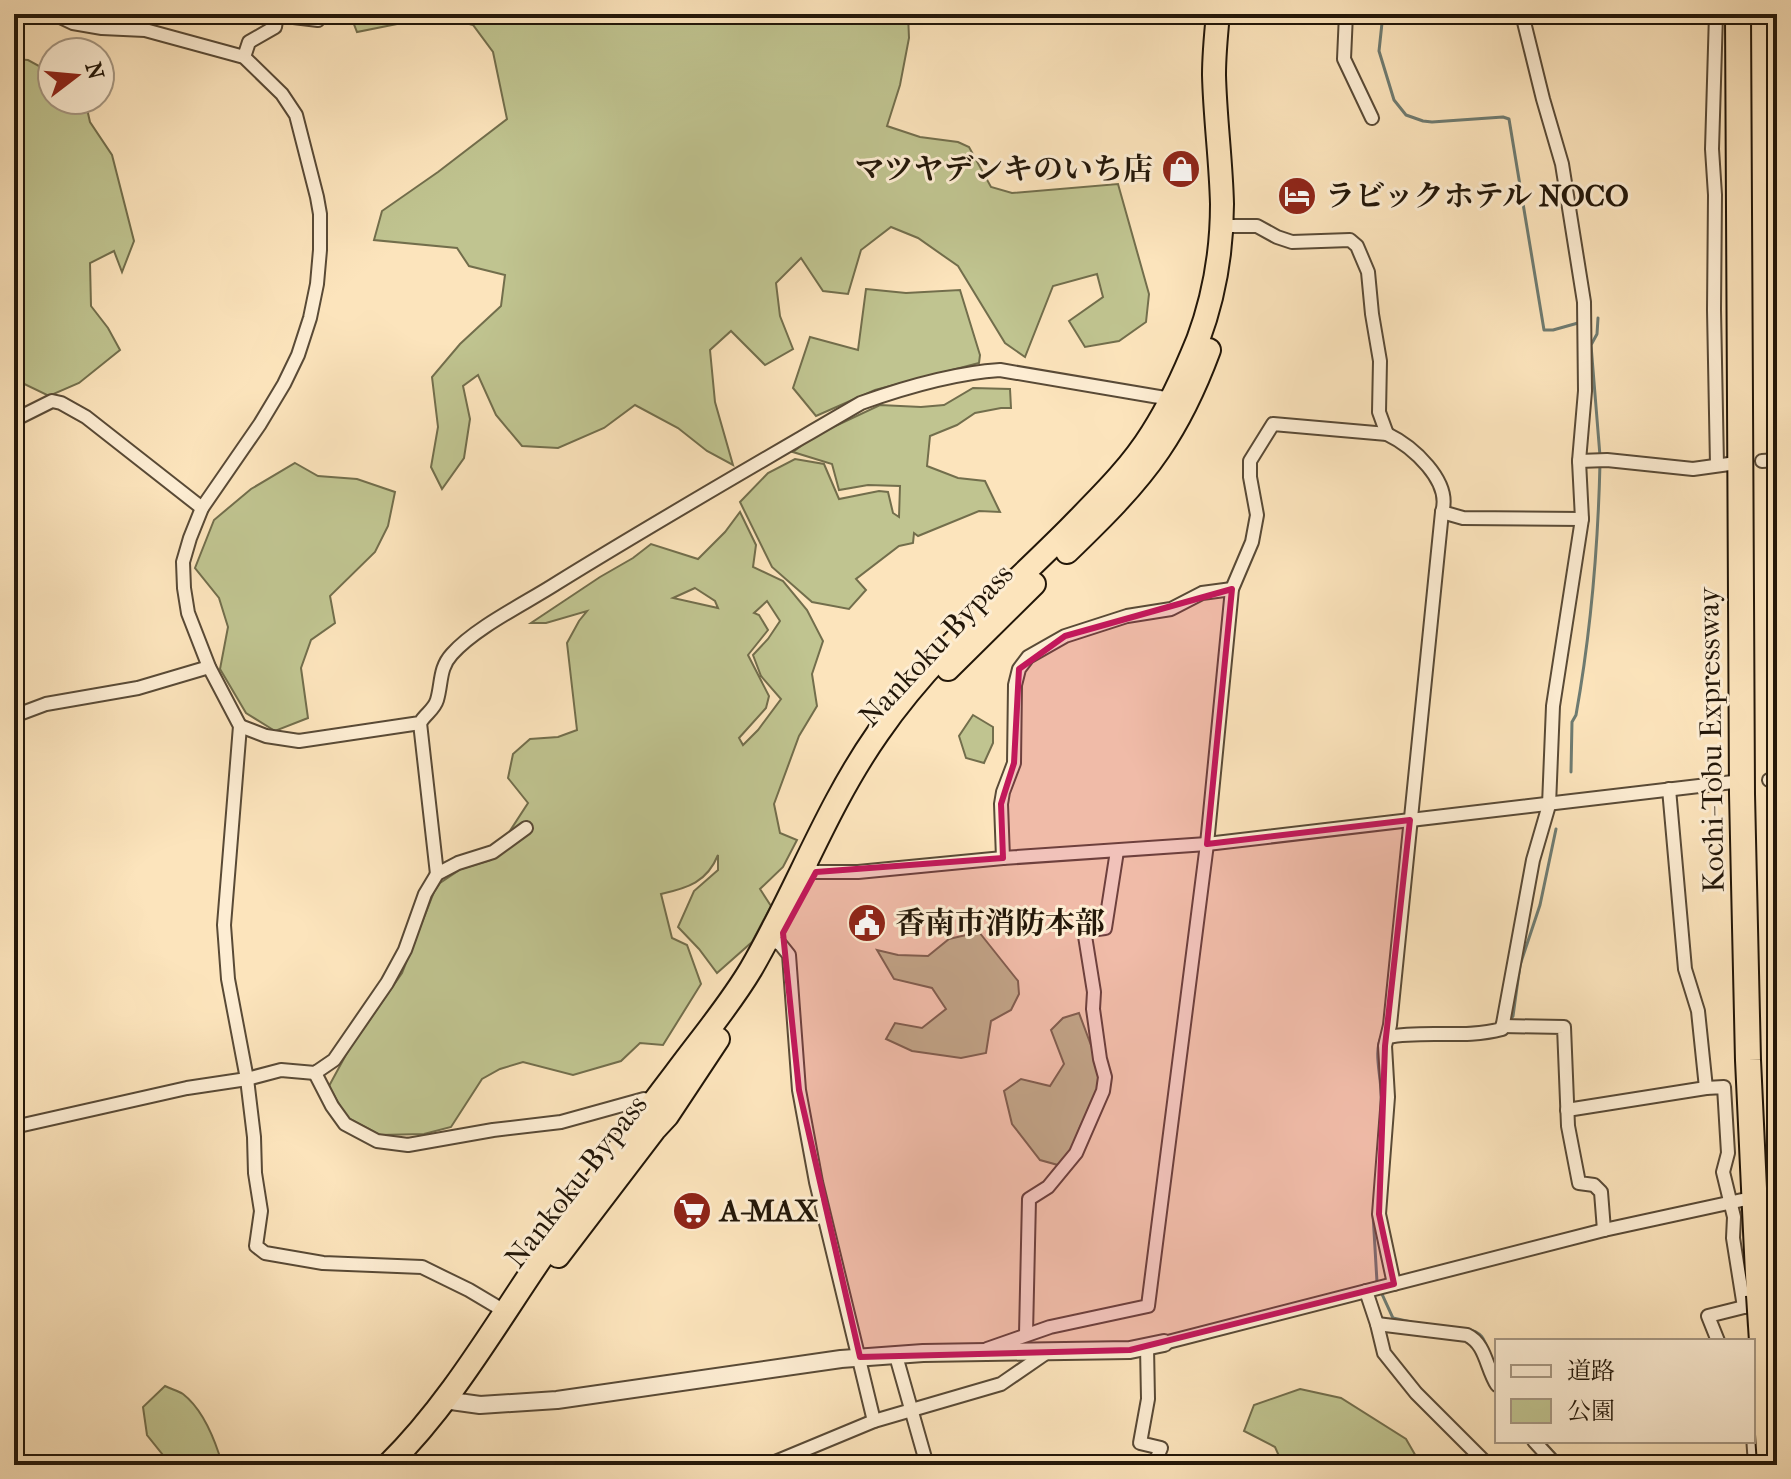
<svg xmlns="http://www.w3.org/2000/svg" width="1791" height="1479" font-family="'IM FELL French Canon','Noto Serif JP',serif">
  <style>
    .green { fill: #c0c490; stroke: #726e4c; stroke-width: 2; fill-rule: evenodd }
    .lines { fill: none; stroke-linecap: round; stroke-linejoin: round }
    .stream { stroke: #6e7b71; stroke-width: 3 }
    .minor-casing { stroke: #594a36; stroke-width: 16 }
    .tertiary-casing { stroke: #594a36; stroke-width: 20 }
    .trunk-casing { stroke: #231709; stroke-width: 26 }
    .motorway-casing { stroke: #231709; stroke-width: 28 }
    .minor { stroke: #fdedd3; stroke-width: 12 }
    .tertiary { stroke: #fdedd3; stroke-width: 16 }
    .trunk { stroke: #fce4bc; stroke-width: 22 }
    .motorway { stroke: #fce4bc; stroke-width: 24 }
    .motorway-bridge-casing { stroke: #231709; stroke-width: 28; stroke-linecap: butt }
    .motorway-bridge { stroke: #fce4bc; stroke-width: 24 }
    .marked { fill: #c2185b; fill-opacity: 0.2; stroke: #c2185b; stroke-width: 6; stroke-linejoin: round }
    .labels { text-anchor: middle; stroke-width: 6; stroke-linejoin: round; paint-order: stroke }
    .poi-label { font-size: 30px; font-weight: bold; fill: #231709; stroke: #fdedd3; text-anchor: start }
    .street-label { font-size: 30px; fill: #231709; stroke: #fdedd3 }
  </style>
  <rect width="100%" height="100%" fill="#fce4bc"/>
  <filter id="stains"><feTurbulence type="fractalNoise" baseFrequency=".0025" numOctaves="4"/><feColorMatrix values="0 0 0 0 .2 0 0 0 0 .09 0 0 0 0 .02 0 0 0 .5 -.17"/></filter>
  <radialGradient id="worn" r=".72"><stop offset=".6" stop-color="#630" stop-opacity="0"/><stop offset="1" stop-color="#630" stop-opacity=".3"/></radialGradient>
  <g class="green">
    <polygon points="350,14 431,14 397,24 357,32"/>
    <polygon points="432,14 908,14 909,38 900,85 887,126 920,137 958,142 969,147 991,187 1012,193 1118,184 1149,294 1146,322 1119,341 1085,347 1069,321 1103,297 1097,274 1053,286 1025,357 1005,343 958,266 918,238 891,227 861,250 848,294 823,291 801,258 776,283 780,316 793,349 765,365 731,331 710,350 715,402 733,465 707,451 678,428 635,405 604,428 558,448 522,446 496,415 478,375 463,386 470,419 464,458 442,489 431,467 438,427 432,377 460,344 501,306 505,275 469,266 457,248 374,240 382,211 438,172 507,119 493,52 473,25"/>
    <polygon points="14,59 28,60 52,73 52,100 85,100 90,122 112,155 134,241 122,272 114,251 90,263 91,306 108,328 120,350 79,383 49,396 14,379"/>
    <polygon points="866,289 906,293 960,290 980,355 979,363 875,390 816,416 793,388 810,337 858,350"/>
    <polygon points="973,388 1010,389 1011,408 1001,408 975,413 957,425 930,436 927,466 958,478 985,481 1000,512 979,511 918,536 914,533 913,543 899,546 856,579 866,590 849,609 812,602 772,567 740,502 768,473 795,459 824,464 839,499 879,491 888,492 893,513 899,517 900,486 868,485 839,490 832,464 793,452 814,436 880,405 921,407 944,405"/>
    <polygon points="295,463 318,476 357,479 395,492 388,526 375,552 330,596 335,623 311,640 301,668 308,718 275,731 246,713 220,669 228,627 219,598 195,568 214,520 251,489"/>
    <path d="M740,512L756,545L753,567L783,581L807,610L823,641L812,674L817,706L799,736L774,804L780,833L797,840L783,867L760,889L771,906L752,942L717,973L699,949L678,927L694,891L718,870V855C707,882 688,888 661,894L672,938L687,945L701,984L663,1045L640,1043L621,1061L573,1075L523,1062L500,1069L482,1079L451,1127L424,1134L380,1135L346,1117L329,1086L348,1051L402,973L434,892L440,883L461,869L491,860L528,803L508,778L513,754L530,739L558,737L577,730L567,643L579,621L587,611L546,623H531L600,577L633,558L651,544L698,559L725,532ZM695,588L715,601L718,608L673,598ZM767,601L780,621L768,639L753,655L761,676L781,699L758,730L743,745L739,738L766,708L769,696L748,655L768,630L759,615L754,613Z"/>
    <polygon points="973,715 993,727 993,743 984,763 966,758 959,736"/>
    <polygon points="979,932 1018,981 1019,994 1011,1010 991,1021 986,1053 961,1058 912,1051 886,1039 895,1023 922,1028 946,1009 932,988 894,979 877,950 898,955 928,956 949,939"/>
    <polygon points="1079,1013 1095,1056 1099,1082 1094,1101 1080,1127 1071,1151 1058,1165 1040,1160 1012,1124 1004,1091 1021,1079 1050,1086 1064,1064 1051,1030 1063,1018"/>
    <path d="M165,1386C171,1389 178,1391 183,1394C201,1408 212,1433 219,1454L211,1465H171L147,1435L143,1407Z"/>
    <polygon points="1300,1389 1341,1398 1406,1439 1421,1465 1283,1465 1275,1447 1244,1431 1254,1405"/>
  </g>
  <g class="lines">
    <g class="stream">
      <polyline points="1382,23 1379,51 1394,100 1406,115 1423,121 1432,122 1503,117 1509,119 1544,330 1553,330 1578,323"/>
      <polyline points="1598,318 1597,334 1591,345 1600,456"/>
      <path d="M1571,772L1572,722L1576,715C1591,631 1598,548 1600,463"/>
      <polyline points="1509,1021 1513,1016 1520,965 1540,905 1556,829"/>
      <polyline points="1392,1030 1480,1027"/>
      <path d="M1379,1138C1380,1123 1382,1108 1381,1093C1381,1074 1373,1052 1382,1035"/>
      <polyline points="1373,1214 1377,1282"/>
      <polyline points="1382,1294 1393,1318 1411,1322"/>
      <path d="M1466,1329C1482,1332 1484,1338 1489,1353"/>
      <polyline points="1543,1441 1565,1465"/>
    </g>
    <defs>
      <g id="minor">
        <polyline points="54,14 73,23 102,28 145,30 244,57 282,94 296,115 317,197 320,214 320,250 317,284 310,318 298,355 284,384 260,424 202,508 190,538 183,562 184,588 188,613 209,667 240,726 224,925 228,979 247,1079 254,1137 255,1173 261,1211 256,1246 265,1253 323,1263 422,1267 469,1290 506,1312"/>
        <polyline points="1346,14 1344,59 1372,118"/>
        <polyline points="1716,14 1712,149 1715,195 1714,310 1717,465"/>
        <polyline points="1232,17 1252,17 1271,14"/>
        <polyline points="244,57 249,42 275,27 277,15 318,20 320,14"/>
        <polyline points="1222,226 1257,226 1277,237 1292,242 1350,240 1357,246 1368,272 1372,314 1380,361 1379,412 1387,434"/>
        <polyline points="14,420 52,401 61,403 86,417 202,508"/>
        <polyline points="1579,461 1607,460 1693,469 1729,464"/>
        <polyline points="1762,461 1777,460"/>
        <polyline points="1442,512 1463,518 1582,519"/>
        <polyline points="14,716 46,704 138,688 209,667"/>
        <polyline points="420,723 437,874"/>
        <path d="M240,726L266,736L299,741L420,723C425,714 434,710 437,700C442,683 439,668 452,654C476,627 526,603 557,583C657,521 760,462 861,403C906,387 953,373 1000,370L1171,399"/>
        <polyline points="1769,780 1777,779"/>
        <polyline points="1669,789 1685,969 1698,1011 1706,1088"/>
        <polyline points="1003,858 1001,804 1003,792 1014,763 1015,685 1019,669 1028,657 1065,636 1127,616 1171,609 1202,593 1232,589"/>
        <polyline points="803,866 816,872 858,872 1003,858 1207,844 1733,782"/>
        <polyline points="768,937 781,945 789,955 799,1090 816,1182 874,1421"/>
        <polyline points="1502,1026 1564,1027 1568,1126 1579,1183 1594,1185 1601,1192 1604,1230"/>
        <path d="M1388,1037C1425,1030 1465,1039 1502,1029L1533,860L1549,805L1553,706L1582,519L1579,461L1585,391L1584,302L1562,164L1543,99L1522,14"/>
        <polyline points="315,1073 332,1106 345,1124 377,1141 408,1145 493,1130 561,1122 644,1099 656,1105"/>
        <polyline points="1567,1110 1706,1088 1724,1087 1728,1153 1723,1172 1734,1217 1733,1238 1744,1307"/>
        <polyline points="14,1127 187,1088 247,1079 281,1070 315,1073 334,1060 387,983 405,950 425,894 437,874 458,863 493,852 526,828"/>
        <polyline points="1765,1196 1777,1193"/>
        <polyline points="1366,1291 1377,1324 1384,1353 1416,1393 1488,1465"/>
        <path d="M1377,1324L1467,1335C1486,1344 1486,1368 1497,1385"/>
        <polyline points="1026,1334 1029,1199 1048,1187 1076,1153 1103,1091 1105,1077 1100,1059 1093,1009 1094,992 1085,936 1090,930 1105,928 1117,851"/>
        <polyline points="1718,1341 1708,1316 1744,1307 1777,1301"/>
        <polyline points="1164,1343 1604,1230 1742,1200"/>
        <polyline points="1147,1347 1148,1399 1140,1443 1161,1448 1154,1465"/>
        <path d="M987,1349L1050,1327L1148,1306L1207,844L1232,589L1252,542L1257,515L1250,477V461L1273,424L1387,434C1412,446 1452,481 1442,512L1390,1025L1385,1046L1388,1097L1379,1214L1394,1284"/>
        <polyline points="896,1356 927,1465"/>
        <polyline points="1753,1436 1755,1465"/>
        <polyline points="1534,1441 1556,1465"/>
        <polyline points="14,1446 20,1465"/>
        <polyline points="768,1465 874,1421 1001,1384 1049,1351"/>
      </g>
      <polyline id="tertiary" points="444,1400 480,1405 557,1400 841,1359 923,1353 1130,1350 1164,1343"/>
      <g id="trunk">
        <path d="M1067,552C1100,520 1134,487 1159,450C1181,418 1196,385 1209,350"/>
        <polyline points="948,669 1034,584"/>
        <polyline points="558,1256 654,1130 667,1116 718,1039"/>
        <path d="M388,1465C458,1396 505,1307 562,1228C599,1176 636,1125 675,1074C700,1040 729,1006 751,969C796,892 826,807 878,733C930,657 1002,596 1067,531C1097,500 1129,470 1152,433C1171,404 1185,372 1198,340C1214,297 1222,250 1222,204C1221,161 1215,118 1214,75C1214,54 1216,34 1218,14"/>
      </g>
      <polyline id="motorway" points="1738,14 1742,794 1748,1060 1759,1295"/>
    </defs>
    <use href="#minor" class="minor-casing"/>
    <use href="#tertiary" class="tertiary-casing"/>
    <use href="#trunk" class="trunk-casing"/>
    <use href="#motorway" class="motorway-casing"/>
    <use href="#minor" class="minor"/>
    <use href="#tertiary" class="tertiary"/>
    <use href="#trunk" class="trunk"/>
    <use href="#motorway" class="motorway"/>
    <defs>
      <polyline id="motorway-bridge" points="1759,1295 1770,1465"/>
    </defs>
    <use href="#motorway-bridge" class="motorway-bridge-casing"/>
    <use href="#motorway-bridge" class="motorway-bridge"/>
  </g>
  <path class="marked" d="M1232,589L1207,844L1410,820L1385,1046L1379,1214L1394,1284L1130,1350L860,1357L799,1090L783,933L816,872L1003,858L1001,804L1014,763L1019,669L1065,636Z"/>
  <defs>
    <symbol id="shop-disc" viewBox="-11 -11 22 22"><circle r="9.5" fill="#8f2418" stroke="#fdedd3"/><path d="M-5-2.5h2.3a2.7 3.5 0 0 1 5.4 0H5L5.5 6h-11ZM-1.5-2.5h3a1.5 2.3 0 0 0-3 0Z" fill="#fff"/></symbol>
    <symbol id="hotel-disc" viewBox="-11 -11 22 22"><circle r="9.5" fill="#8f2418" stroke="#fdedd3"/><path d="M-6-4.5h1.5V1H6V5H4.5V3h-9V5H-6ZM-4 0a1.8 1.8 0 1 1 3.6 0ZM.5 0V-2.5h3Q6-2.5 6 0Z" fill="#fff"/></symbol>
    <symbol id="civic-disc" viewBox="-11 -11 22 22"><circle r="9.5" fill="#8f2418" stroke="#fdedd3"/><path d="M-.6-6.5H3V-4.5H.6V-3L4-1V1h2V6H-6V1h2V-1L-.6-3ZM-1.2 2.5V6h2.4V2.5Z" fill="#fff"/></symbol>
    <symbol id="supermarket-disc" viewBox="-11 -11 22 22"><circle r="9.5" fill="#8f2418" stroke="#fdedd3"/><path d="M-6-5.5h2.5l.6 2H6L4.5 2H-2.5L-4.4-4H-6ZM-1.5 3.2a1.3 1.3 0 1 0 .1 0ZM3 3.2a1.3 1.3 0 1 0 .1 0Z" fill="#fff"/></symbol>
  </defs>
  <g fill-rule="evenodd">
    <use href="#shop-disc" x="1159" y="147" width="44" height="44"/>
    <use href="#hotel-disc" x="1275" y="174" width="44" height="44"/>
    <use href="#civic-disc" x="845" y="901" width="44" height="44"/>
    <use href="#supermarket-disc" x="670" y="1189" width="44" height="44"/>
  </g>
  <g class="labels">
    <g class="poi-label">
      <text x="1153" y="179" text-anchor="end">マツヤデンキのいち店</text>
      <text x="1325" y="206">ラビックホテル NOCO</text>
      <text x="895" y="933">香南市消防本部</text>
      <text x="720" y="1221">A-MAX</text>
    </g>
    <g class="street-label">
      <text transform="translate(936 645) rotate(-47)" y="10">Nankoku Bypass</text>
      <text transform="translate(1711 740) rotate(-91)" y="10">Kochi-Tobu Expressway</text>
      <text transform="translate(576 1181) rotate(-52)" y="10">Nankoku Bypass</text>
    </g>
  </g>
  <rect width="1791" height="1479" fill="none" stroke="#fce4bc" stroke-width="48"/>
  <rect x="16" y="16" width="1759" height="1447" fill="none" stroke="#231709" stroke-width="4"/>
  <rect x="24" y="24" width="1743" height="1431" fill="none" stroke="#231709" stroke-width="2"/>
  <rect x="1495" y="1339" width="260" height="104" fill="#fdedd3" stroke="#a69782" stroke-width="2"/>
  <rect x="1511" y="1365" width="40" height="12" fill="#fdedd3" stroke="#a69782" stroke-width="2"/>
  <text x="1567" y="1379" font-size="24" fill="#231709">道路</text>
  <rect x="1511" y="1399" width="40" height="24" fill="#c0c490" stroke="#a69782" stroke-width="2"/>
  <text x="1567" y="1419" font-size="24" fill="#231709">公園</text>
  <g transform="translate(76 76) rotate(74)"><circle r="38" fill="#fdedd3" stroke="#a69782" stroke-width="2"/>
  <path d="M0-6L14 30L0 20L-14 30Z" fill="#8f2418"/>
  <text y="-12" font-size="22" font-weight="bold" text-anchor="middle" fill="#231709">N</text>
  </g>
  <rect width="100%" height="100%" filter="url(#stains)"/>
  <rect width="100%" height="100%" fill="url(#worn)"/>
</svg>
